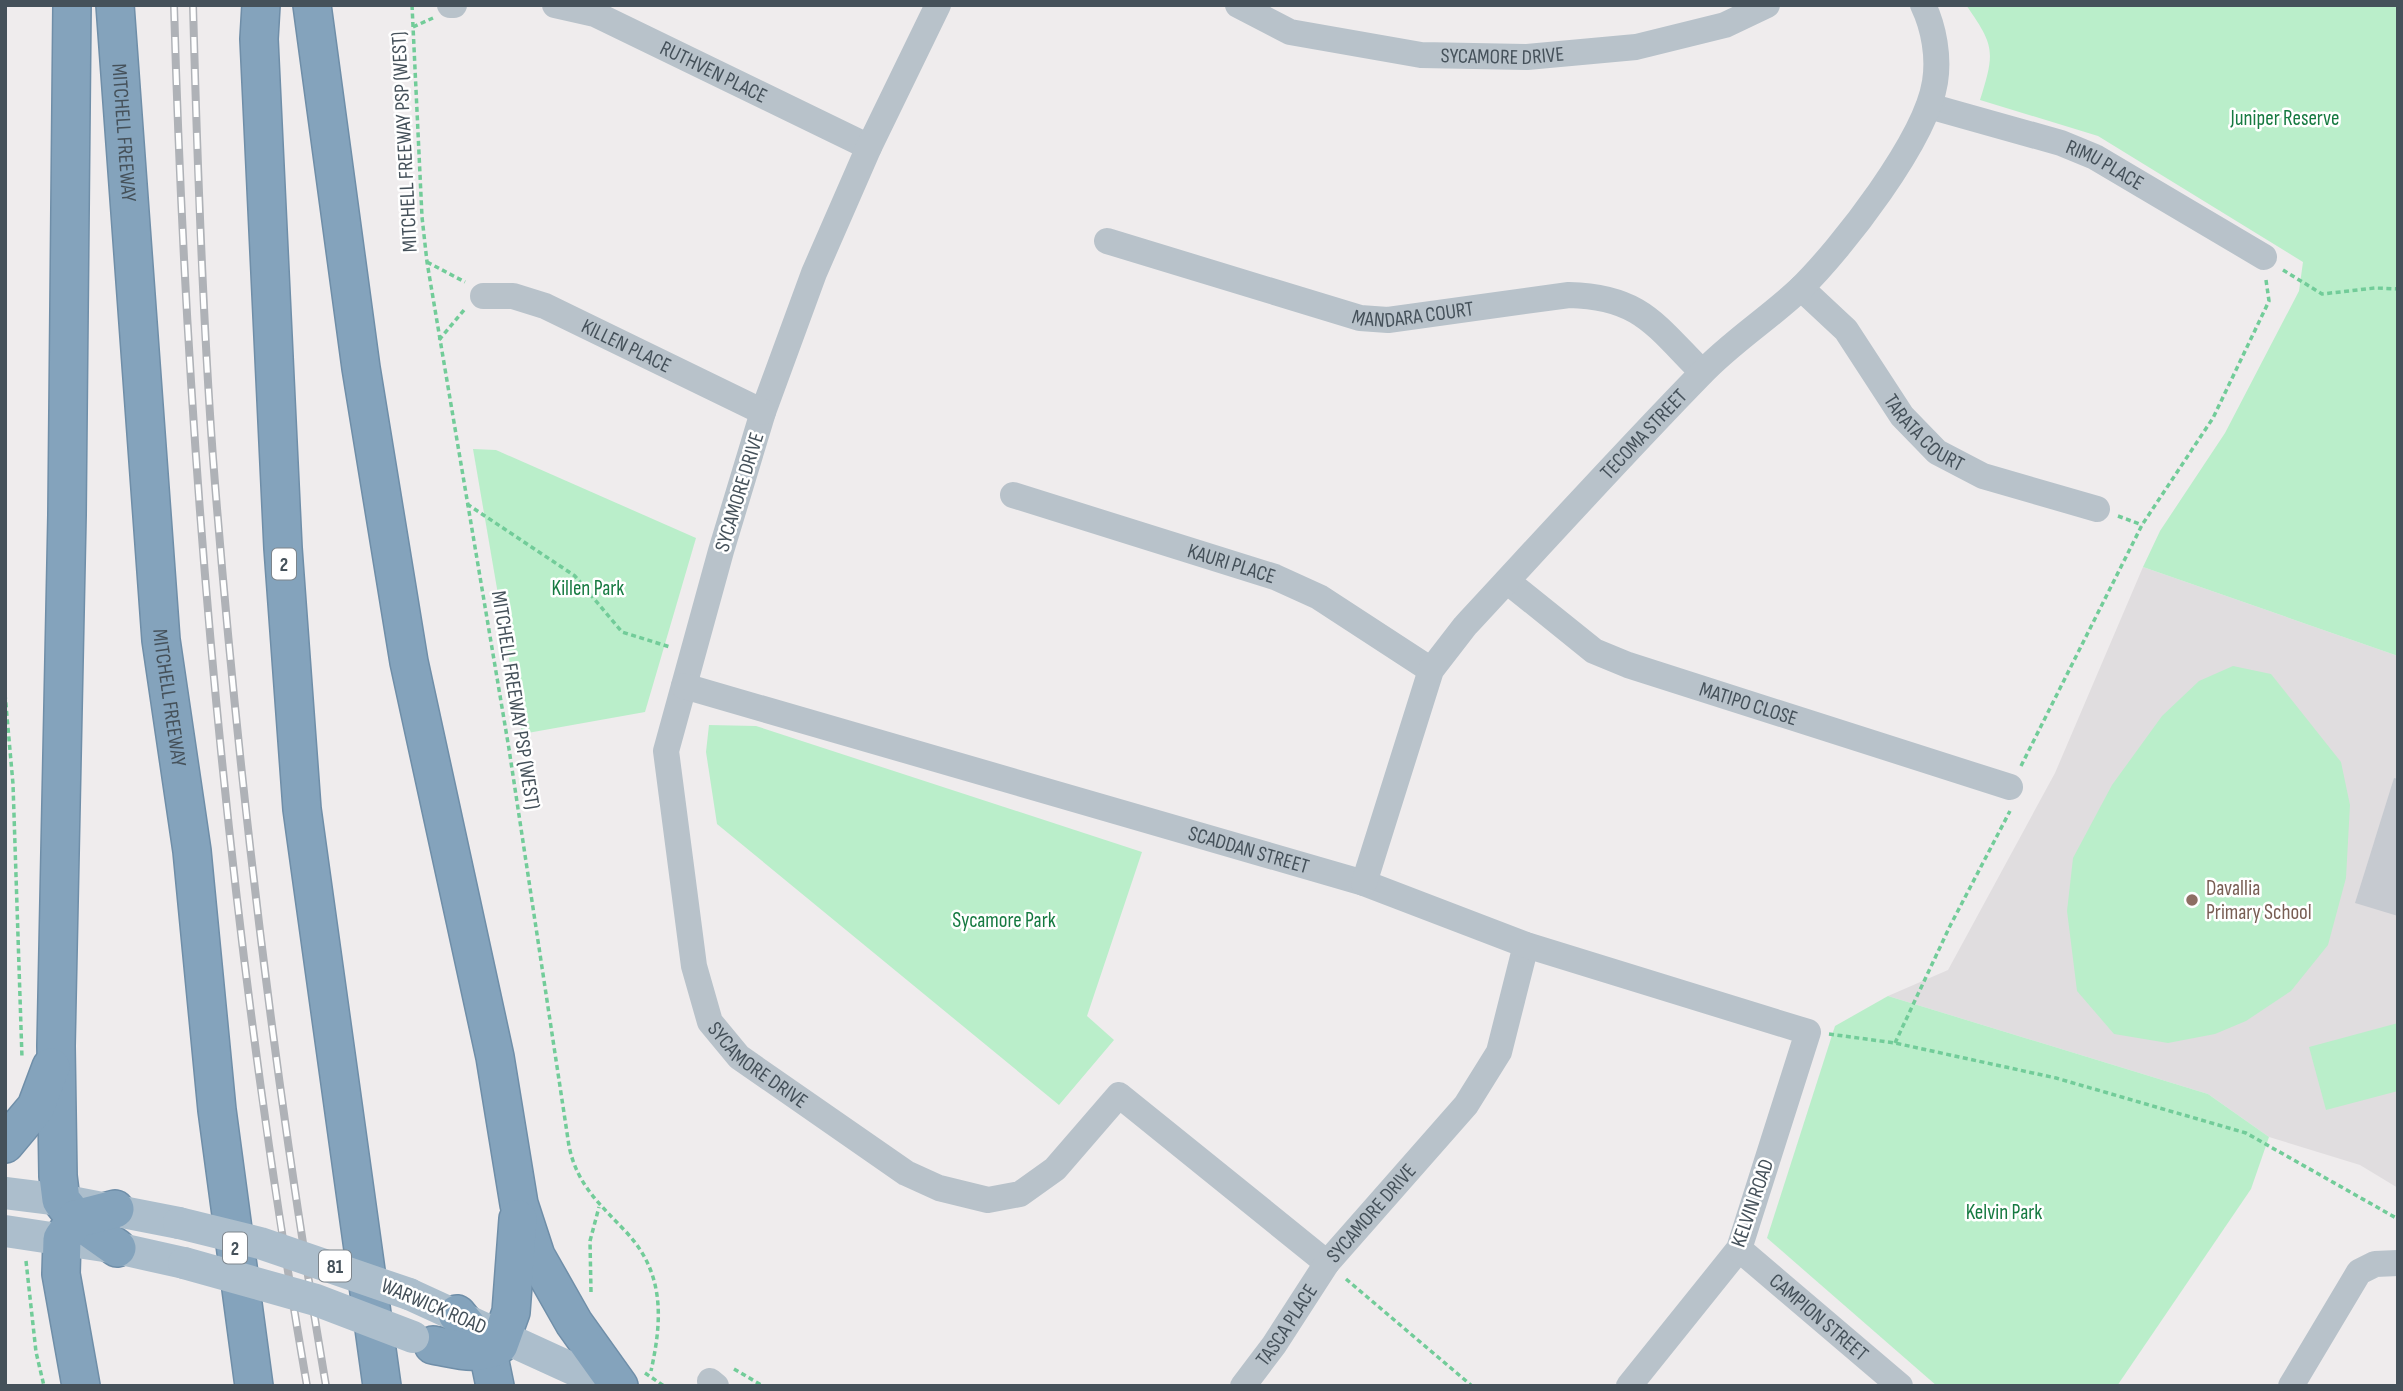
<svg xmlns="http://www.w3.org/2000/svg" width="2403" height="1391" font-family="'Sofia Sans Condensed',sans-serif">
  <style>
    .education { fill: #e0dddf }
    .green { fill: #baeeca }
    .building { fill: #c6cad0 }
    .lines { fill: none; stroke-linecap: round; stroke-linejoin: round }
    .highway-casing { stroke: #6f8ea8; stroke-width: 40 }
    .path { stroke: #72cc99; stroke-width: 3.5; stroke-dasharray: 5 3.5; stroke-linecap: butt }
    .minor { stroke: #b8c2ca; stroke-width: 26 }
    .major { stroke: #acbecc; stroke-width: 32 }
    .highway { stroke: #84a3bc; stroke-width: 37 }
    .rail-casing { stroke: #afb2b7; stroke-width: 8 }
    .rail { stroke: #fff; stroke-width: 5; stroke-dasharray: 16; stroke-linecap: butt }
    .major-bridge { stroke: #acbecc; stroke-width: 32 }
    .education-dot { fill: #8d6e63; stroke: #fff; stroke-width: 2.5 }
    .labels { text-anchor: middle; stroke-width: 5; stroke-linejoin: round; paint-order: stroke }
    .shield { fill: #fff; stroke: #7d858c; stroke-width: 2 }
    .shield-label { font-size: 19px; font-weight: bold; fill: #45515a }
    .street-label { font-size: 21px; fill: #45515a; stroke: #fff }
    .park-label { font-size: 21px; fill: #167a41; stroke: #fff }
    .education-label { font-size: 21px; fill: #785e54; stroke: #fff; text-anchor: start }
  </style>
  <rect width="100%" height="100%" fill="#efeced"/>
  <polygon class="education" points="2143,567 2398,656 2398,1188 2360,1165 2269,1137 2208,1094 1888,996 1948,970 2055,773"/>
  <g class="green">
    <path d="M1966,5H2398V656L2143,567L2160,531L2225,433L2299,291L2303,262L2098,136L1980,100C1995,52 1995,46 1966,5Z"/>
    <polygon points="473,449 496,450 696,538 645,712 522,734"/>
    <polygon points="2233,666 2271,674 2341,762 2350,805 2346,878 2328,945 2291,991 2246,1021 2215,1034 2168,1043 2114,1034 2077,991 2067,911 2073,858 2112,785 2162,716 2199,681"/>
    <polygon points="709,725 756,726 1142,852 1087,1016 1114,1040 1059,1105 717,824 706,752"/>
    <polygon points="1888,996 2208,1094 2269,1137 2251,1189 2117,1386 1937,1386 1767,1238 1835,1026"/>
    <polygon points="2398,1023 2398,1091 2326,1110 2309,1047"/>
  </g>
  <polygon class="building" points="2394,778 2398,779 2398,916 2355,903"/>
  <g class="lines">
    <defs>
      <g id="highway">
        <polyline points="72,5 67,515 56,1046 58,1176 61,1200 76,1219 117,1248"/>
        <path id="s14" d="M115,5L161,640L192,851L217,1110L254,1386"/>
        <polyline points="261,5 259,39 283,548 302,809 382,1386"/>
        <polyline points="312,5 361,368 409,662 495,1057 519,1204 536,1256 574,1323 619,1386"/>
        <polyline points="5,1144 36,1107 51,1067"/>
        <polyline points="457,1314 488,1352 495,1386"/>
        <path d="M433,1345C456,1349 478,1357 499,1345L511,1312L518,1219"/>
        <polyline points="81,1386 61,1274 62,1239 76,1219 115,1209"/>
      </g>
    </defs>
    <use href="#highway" class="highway-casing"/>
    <g class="path">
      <path d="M412,5L422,217L427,262L509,749L569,1146C577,1186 602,1206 628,1234C665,1275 662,1321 651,1371"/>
      <polyline points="413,27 433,18"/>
      <polyline points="427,262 465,282"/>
      <polyline points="2283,270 2322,294 2375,288 2398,289"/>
      <polyline points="439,340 464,310"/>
      <polyline points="467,504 575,576 622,632 670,647"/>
      <polyline points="2118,516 2142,525"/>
      <polyline points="5,694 13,784 22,1058"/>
      <polyline points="2021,766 2142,525 2213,418 2269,301 2266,280"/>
      <polyline points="1829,1034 1895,1043 2056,1078 2246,1133 2398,1219"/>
      <polyline points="1895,1043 1950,926 2010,811"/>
      <polyline points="26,1261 36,1352 44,1386"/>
      <polyline points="1346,1279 1472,1386"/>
      <polyline points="591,1292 590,1241 599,1207"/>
      <polyline points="734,1369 763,1386"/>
      <polyline points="645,1373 664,1386"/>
    </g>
    <g class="minor">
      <polyline points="450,5 454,5"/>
      <path id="s1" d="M555,5L595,14L869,147"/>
      <path id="s2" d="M938,5L869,147L814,273L763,412L721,551L666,751L694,966L710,1022L739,1057L906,1173L939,1188L988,1200L1020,1194L1055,1169L1119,1095L1327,1263L1466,1105L1499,1052L1526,945"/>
      <path id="s3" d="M1238,5L1290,32L1421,55L1527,57L1636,47L1725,25L1767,5"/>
      <path id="s4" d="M1929,106L2061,143L2095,157L2264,257"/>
      <path id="s5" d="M1107,241L1360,318L1388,320L1569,295C1641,297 1655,325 1702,372"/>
      <path id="s6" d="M1801,288L1846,330L1902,416L1937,452L1983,476L2097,509"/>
      <path id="s7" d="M483,296H513L545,306L763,412"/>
      <path id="s8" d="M1013,495L1275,577L1319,597L1431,670"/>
      <path id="s9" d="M1507,581L1594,651L1628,665L2010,787"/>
      <path id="s10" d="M684,686L1364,883L1526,945L1808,1032L1739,1249L1629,1386"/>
      <path id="s11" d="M1364,883L1431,670L1465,626C1543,542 1620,457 1700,375C1730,343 1768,319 1800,289C1842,248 1926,140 1935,82C1939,57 1934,28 1923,5"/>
      <path id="s12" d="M1739,1249L1900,1386"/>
      <polyline points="710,1381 716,1386"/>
      <path id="s13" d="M1243,1386L1274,1345L1327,1263"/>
      <polyline points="2291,1386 2359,1272 2375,1264 2398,1263"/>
    </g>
    <g class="major">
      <polyline points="5,1193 61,1200 179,1223"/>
      <polyline points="5,1231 117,1248 184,1263"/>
      <polyline points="409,1294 610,1386"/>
    </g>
    <use href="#highway" class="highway"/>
    <defs>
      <g id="rail">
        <path d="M174,5C187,468 228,929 307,1386"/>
        <path d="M193,5C197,156 202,307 213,458C237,769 274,1078 326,1386"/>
      </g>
    </defs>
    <use href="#rail" class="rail-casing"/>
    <use href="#rail" class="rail"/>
    <g class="major-bridge">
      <polyline points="179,1223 260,1243 409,1294"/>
      <polyline points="184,1263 316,1300 413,1337"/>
    </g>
  </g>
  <circle class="education-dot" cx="2192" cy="900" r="7"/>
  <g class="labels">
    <g class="shield">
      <rect x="272" y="548.5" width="24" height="31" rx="5"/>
      <rect x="223" y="1232.5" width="24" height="31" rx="5"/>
      <rect x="319" y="1250.5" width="32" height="31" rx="5"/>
    </g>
    <g class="shield-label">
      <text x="284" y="571">2</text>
      <text x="235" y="1255">2</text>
      <text x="335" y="1273">81</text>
    </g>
    <g class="street-label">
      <text dy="7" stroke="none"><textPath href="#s3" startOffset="273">SYCAMORE DRIVE</textPath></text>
      <text dy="7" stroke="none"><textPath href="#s1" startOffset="173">RUTHVEN PLACE</textPath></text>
      <text dy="7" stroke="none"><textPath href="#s14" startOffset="128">MITCHELL FREEWAY</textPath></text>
      <text transform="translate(404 142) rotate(-93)" y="7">MITCHELL FREEWAY PSP (WEST)</text>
      <text dy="7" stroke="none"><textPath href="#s4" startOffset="186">RIMU PLACE</textPath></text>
      <text dy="7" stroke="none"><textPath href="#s5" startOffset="318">MANDARA COURT</textPath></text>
      <text dy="7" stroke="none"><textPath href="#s7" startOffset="154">KILLEN PLACE</textPath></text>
      <text dy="7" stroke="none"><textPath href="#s6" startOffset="192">TARATA COURT</textPath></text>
      <text dy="7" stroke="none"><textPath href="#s11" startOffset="541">TECOMA STREET</textPath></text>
      <text transform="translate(739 492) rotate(-73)" y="7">SYCAMORE DRIVE</text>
      <text dy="7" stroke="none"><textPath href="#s8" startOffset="229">KAURI PLACE</textPath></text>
      <text dy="7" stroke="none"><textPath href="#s14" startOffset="695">MITCHELL FREEWAY</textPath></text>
      <text transform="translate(516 700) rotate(81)" y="7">MITCHELL FREEWAY PSP (WEST)</text>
      <text dy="7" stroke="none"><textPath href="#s9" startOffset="275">MATIPO CLOSE</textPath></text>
      <text dy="7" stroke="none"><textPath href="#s10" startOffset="588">SCADDAN STREET</textPath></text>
      <text dy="7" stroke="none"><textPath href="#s2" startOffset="1136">SYCAMORE DRIVE</textPath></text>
      <text transform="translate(1752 1203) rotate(-71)" y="7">KELVIN ROAD</text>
      <text dy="7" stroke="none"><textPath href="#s2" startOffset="1914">SYCAMORE DRIVE</textPath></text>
      <text transform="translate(434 1306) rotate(23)" y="7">WARWICK ROAD</text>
      <text dy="7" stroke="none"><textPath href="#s12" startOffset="105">CAMPION STREET</textPath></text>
      <text dy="7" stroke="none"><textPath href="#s13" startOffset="75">TASCA PLACE</textPath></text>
    </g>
    <g class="park-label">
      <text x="2285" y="125">Juniper Reserve</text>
      <text x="588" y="595">Killen Park</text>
      <text x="1004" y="927">Sycamore Park</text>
      <text x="2004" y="1219">Kelvin Park</text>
    </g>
    <g class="education-label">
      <text x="2206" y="895">Davallia<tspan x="2206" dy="24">Primary School</tspan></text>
    </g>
  </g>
  <rect width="2403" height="1391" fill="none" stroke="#45515a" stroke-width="14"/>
</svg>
